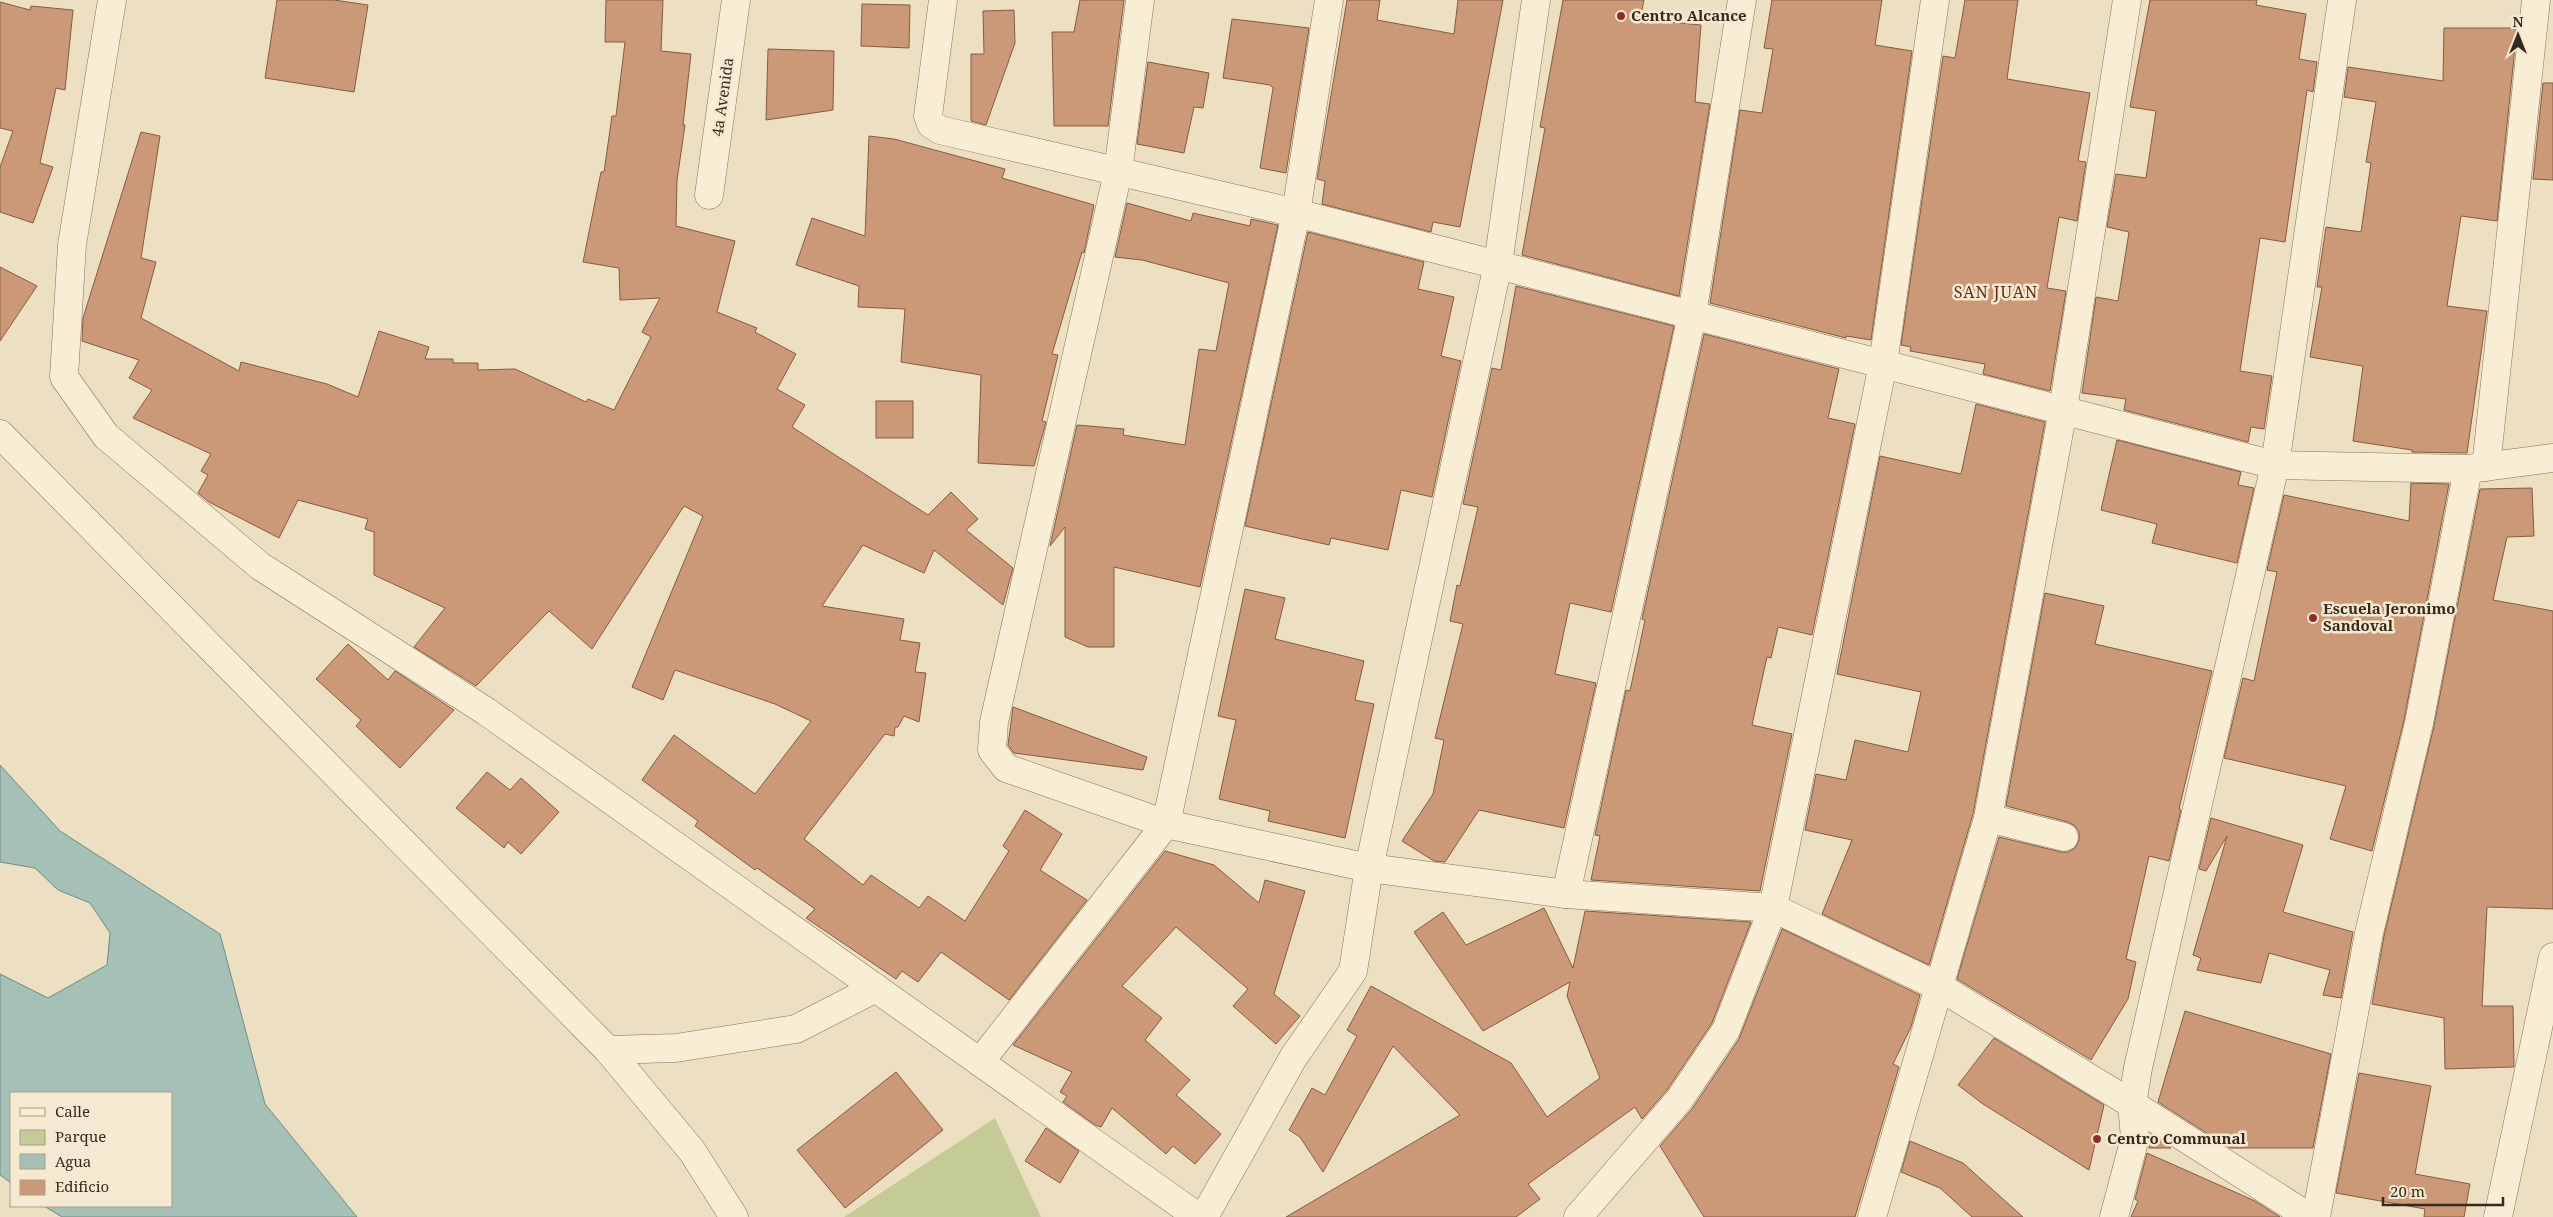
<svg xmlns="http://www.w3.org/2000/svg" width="2553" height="1217" font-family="'Noto Serif',serif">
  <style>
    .green { fill: #c5cb96 }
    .water { fill: #a4c0b7; stroke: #6b8d84 }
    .building { fill: #cb9978; stroke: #855a40 }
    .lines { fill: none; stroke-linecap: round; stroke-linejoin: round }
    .minor-casing { stroke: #867159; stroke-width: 29 }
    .minor { stroke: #f8edd5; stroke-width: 28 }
    .poi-dot { fill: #942a2c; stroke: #f5ead1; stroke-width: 2 }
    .labels { text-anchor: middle; stroke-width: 5; stroke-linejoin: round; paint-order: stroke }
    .poi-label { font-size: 15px; font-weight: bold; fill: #36291d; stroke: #f5ead1; text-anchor: start }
    .street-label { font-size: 15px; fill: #36291d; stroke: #f5ead1 }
    .neighbourhood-label { font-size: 16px; letter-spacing: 1px; fill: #622b1d; stroke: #f5ead1 }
  </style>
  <rect width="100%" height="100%" fill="#ede0c2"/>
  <polygon class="green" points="995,1118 1041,1217 844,1217"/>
  <polygon class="water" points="0,765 60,831 220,934 265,1104 357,1217 62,1217 44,1206 171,1206 171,1093 11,1093 11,1183 0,1175 0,974 48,998 107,965 110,933 90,903 58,890 35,868 0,862"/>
  <g class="building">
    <polygon points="277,0 334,0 368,5 354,92 265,78"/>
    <polygon points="606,0 663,0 661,51 691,54 683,125 685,125 677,180 676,226 735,241 717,312 757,328 755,332 796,354 777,389 805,405 792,427 928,515 951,492 978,519 966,530 1013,568 1003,605 934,550 924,573 863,545 822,606 904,619 900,640 920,643 915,672 926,673 919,722 904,716 898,727 895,727 894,736 885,734 804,839 863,885 871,875 919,908 928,896 965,921 1009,851 1003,846 1025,810 1062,834 1040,870 1087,900 1009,1000 941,952 918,982 902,971 896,979 806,918 815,909 757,868 755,870 695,826 698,821 642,780 674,735 755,794 811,721 775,704 675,670 663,700 632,687 703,516 684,506 592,649 549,611 476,686 414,647 445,608 374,575 374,532 365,529 368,519 298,500 279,538 209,502 198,493 208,475 201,471 211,454 133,418 152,390 129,378 139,360 82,341 83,318 141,132 160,136 141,258 156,262 141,318 239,371 241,362 327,384 358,397 379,331 429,347 425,359 453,359 453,363 478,363 478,370 515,369 586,402 588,399 614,410 651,337 642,332 660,298 620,300 619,268 583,262 601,172 604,172 612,116 616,116 625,42 605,42"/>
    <polygon points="1080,0 1124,0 1108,126 1054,126 1052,32 1074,32"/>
    <polygon points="1347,0 1380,0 1377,20 1454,34 1458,0 1503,0 1460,227 1433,222 1431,232 1322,204 1325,181 1317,179"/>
    <polygon points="1563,0 1644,0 1640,19 1701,25 1695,102 1710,104 1679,296 1522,255 1545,128 1540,127"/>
    <polygon points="1772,0 1882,0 1875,45 1912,51 1871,340 1846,336 1846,338 1710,303 1740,110 1762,113 1773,49 1764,48"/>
    <polygon points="1965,0 2018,0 2007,79 2090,93 2078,161 2086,162 2077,221 2059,217 2047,288 2066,291 2050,391 1983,374 1985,364 1910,351 1911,347 1901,345 1943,56 1955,58"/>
    <polygon points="2150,0 2257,0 2256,5 2306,14 2299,59 2317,62 2313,92 2307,90 2285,242 2260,238 2240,371 2272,376 2264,429 2251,427 2248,442 2124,410 2126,399 2082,393 2096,297 2118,301 2129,232 2107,227 2116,174 2146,178 2156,111 2130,107"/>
    <polygon points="0,2 30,10 31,6 73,10 65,90 56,88 40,163 53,167 33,223 0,212 0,167 13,131 0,128"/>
    <polygon points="862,4 910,5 909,48 861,46"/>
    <polygon points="1014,10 1015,43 986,125 971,121 971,54 984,54 983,11"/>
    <polygon points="1232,19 1309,28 1286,173 1260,168 1273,88 1270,85 1223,78"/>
    <polygon points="2444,28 2517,28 2497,221 2461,216 2447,306 2487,311 2467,453 2412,452 2412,450 2353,441 2363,366 2310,357 2322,287 2317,287 2326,227 2361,232 2371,163 2366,162 2376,102 2344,97 2348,67 2443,81"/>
    <polygon points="768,49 834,51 833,110 766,120"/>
    <polygon points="1148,62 1209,73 1203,108 1194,107 1184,153 1137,144"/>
    <polygon points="2543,83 2553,83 2553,180 2533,179"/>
    <polygon points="869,136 894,139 1005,169 1002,178 1094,205 1084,253 1082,252 1052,354 1058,355 1042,421 1046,422 1034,466 978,463 981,375 901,362 905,309 858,307 859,286 796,265 812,218 865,236"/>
    <polygon points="1127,203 1191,221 1193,213 1250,226 1251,219 1278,225 1200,587 1114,567 1114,647 1088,647 1065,637 1065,527 1050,546 1077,425 1124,429 1123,435 1185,445 1199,349 1216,351 1229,283 1142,260 1115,257"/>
    <polygon points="1308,232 1424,262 1418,289 1454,297 1441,356 1461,361 1432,497 1401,490 1388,550 1331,538 1329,545 1245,526"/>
    <polygon points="0,267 37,286 0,341"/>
    <polygon points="1516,286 1674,326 1611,612 1570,603 1555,674 1596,683 1564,828 1479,810 1445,862 1434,861 1402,841 1433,794 1444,740 1435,738 1463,624 1450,621 1457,585 1460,586 1478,507 1463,504 1492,368 1501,370"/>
    <polygon points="1704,334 1839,369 1828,418 1855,424 1812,635 1778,627 1771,658 1767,657 1752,725 1792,734 1760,891 1591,880 1600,836 1595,835 1626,690 1630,691 1645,620 1642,619"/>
    <rect x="876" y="401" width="37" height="37"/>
    <polygon points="1976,404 2045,422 1973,814 1929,965 1822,914 1852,840 1805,830 1816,774 1846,780 1855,740 1908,752 1921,692 1837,674 1880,456 1961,474"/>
    <polygon points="2117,440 2241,472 2238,485 2254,488 2237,563 2152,543 2157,524 2101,510"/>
    <polygon points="2411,483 2449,484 2404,720 2372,851 2330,839 2346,786 2224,758 2243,678 2254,681 2277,572 2267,570 2284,495 2409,521"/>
    <polygon points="2532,488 2534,536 2507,537 2493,600 2553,611 2553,909 2487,907 2482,1006 2513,1006 2514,1067 2445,1069 2444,1018 2372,1004 2384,936 2434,726 2480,489"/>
    <polygon points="1245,589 1285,598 1275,639 1364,661 1355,700 1374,704 1345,838 1268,821 1270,811 1219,799 1236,720 1218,716"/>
    <polygon points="2045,593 2104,606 2095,644 2212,671 2179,809 2181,810 2169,861 2149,856 2126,959 2136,962 2128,999 2091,1060 1957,979 1999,837 2061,852 2068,852 2075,848 2079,840 2079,832 2075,826 2068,822 2006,806"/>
    <polygon points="348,644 388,680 395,671 454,710 400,768 356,726 361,720 316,679"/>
    <polygon points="1013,707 1147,757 1143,770 1014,753 1008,745"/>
    <polygon points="487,772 510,790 521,778 559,812 521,854 508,842 504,848 456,808"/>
    <polygon points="2211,818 2303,845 2283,912 2353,932 2341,998 2323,995 2330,970 2269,953 2261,983 2197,970 2201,958 2193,955 2227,836 2206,871 2199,869"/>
    <polygon points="1165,851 1214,865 1259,903 1265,880 1305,891 1274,994 1300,1016 1276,1044 1233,1006 1248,989 1176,927 1122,986 1162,1018 1145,1040 1190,1080 1176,1095 1221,1134 1195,1164 1173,1146 1166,1154 1112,1108 1101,1127 1095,1125 1063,1102 1067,1096 1060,1092 1072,1072 1013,1045"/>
    <polygon points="1544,908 1573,968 1585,911 1751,922 1712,1023 1667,1090 1642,1119 1635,1107 1528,1184 1540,1199 1516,1217 1286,1217 1460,1115 1393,1046 1323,1172 1300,1137 1289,1130 1312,1088 1325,1095 1357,1036 1347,1030 1371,986 1511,1063 1547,1117 1600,1078 1567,996 1570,982 1483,1031 1414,932 1443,912 1466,945"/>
    <polygon points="1782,929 1920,995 1911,1027 1893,1064 1899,1067 1855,1217 1704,1217 1660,1146 1692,1109 1739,1039"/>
    <polygon points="2185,1011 2331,1054 2313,1148 2230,1148 2158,1102"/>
    <polygon points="1994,1038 2104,1105 2089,1170 1983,1104 1958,1085"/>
    <polygon points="896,1072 943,1130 845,1208 797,1150"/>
    <polygon points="2359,1073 2431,1086 2415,1174 2470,1184 2464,1217 2424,1217 2425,1209 2336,1193"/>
    <polygon points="1046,1128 1079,1151 1060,1183 1025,1161"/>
    <polygon points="2150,1134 2171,1148 2149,1148"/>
    <polygon points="1910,1141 1963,1163 2023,1217 1972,1217 1940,1188 1901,1172"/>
    <polygon points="2147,1153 2255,1201 2280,1217 2131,1217 2138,1201 2135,1199"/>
  </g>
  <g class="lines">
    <defs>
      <g id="minor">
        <polyline points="112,0 72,245 64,377 106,436 260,566 487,712 1198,1217"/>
        <polyline points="943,0 928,116 931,124 940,130 1296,213 2275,465 2468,469 2553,458"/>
        <polyline points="1140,0 1118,172 994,722 992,750 1006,768 1166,824 1369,868 1566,894 1773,908 1938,986 2132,1104 2309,1217"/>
        <polyline points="709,195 736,0"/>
        <polyline points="0,434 608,1050 692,1151 734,1217"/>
        <polyline points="2486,467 2536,0"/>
        <polyline points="1988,818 2064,837"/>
        <polyline points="1566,894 1692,315 1742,0"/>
        <polyline points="608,1050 676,1048 796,1029 876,988"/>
        <polyline points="980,1062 1166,824 1296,213 1329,0"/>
        <polyline points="1204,1217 1293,1058 1353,971 1369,868 1498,264 1536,0"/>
        <polyline points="1578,1217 1679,1100 1726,1030 1773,908 1883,364 1935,0"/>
        <polyline points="1872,1217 1988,818 2063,410 2127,0"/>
        <polyline points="2114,1217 2135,1138 2132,1104 2138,1068 2275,465 2342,0"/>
        <polyline points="2316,1217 2369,933 2419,723 2468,469"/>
        <polyline points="2498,1217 2553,957"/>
      </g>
    </defs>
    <use href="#minor" class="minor-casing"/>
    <use href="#minor" class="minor"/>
  </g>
  <g class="poi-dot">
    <circle cx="1621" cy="16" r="5"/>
    <circle cx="2313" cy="618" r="5"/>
    <circle cx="2097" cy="1139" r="5"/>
  </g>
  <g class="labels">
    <g class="poi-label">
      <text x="1631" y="21">Centro Alcance</text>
      <text x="2323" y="614">Escuela Jeronimo<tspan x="2323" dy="17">Sandoval</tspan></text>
      <text x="2107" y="1144">Centro Communal</text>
    </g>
    <g class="street-label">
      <text transform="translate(723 97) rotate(-82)" y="5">4a Avenida</text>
    </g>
    <g class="neighbourhood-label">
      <text x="1996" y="298">SAN JUAN</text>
    </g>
  </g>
  <rect x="10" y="1092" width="162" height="115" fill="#f5ead1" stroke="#a99d89"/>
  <rect x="20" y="1108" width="25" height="8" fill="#f8edd5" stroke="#a99d89"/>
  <text x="55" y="1117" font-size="15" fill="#36291d">Calle</text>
  <rect x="20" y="1130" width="25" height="15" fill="#c5cb96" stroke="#a99d89"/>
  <text x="55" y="1142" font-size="15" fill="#36291d">Parque</text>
  <rect x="20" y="1154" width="25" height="15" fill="#a4c0b7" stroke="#a99d89"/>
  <text x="55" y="1167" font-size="15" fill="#36291d">Agua</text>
  <rect x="20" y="1180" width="25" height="15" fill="#cb9978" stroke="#a99d89"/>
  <text x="55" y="1192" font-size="15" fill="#36291d">Edificio</text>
  <g transform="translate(2518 35)" stroke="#f5ead1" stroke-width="4" paint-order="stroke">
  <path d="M0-4L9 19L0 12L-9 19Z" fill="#36291d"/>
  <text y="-8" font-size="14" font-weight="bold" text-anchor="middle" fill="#36291d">N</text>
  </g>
  <path d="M2383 1197v8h120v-8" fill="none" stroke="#36291d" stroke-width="2.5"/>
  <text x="2390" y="1197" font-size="15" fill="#36291d" stroke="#f5ead1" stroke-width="4" paint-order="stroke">20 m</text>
</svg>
